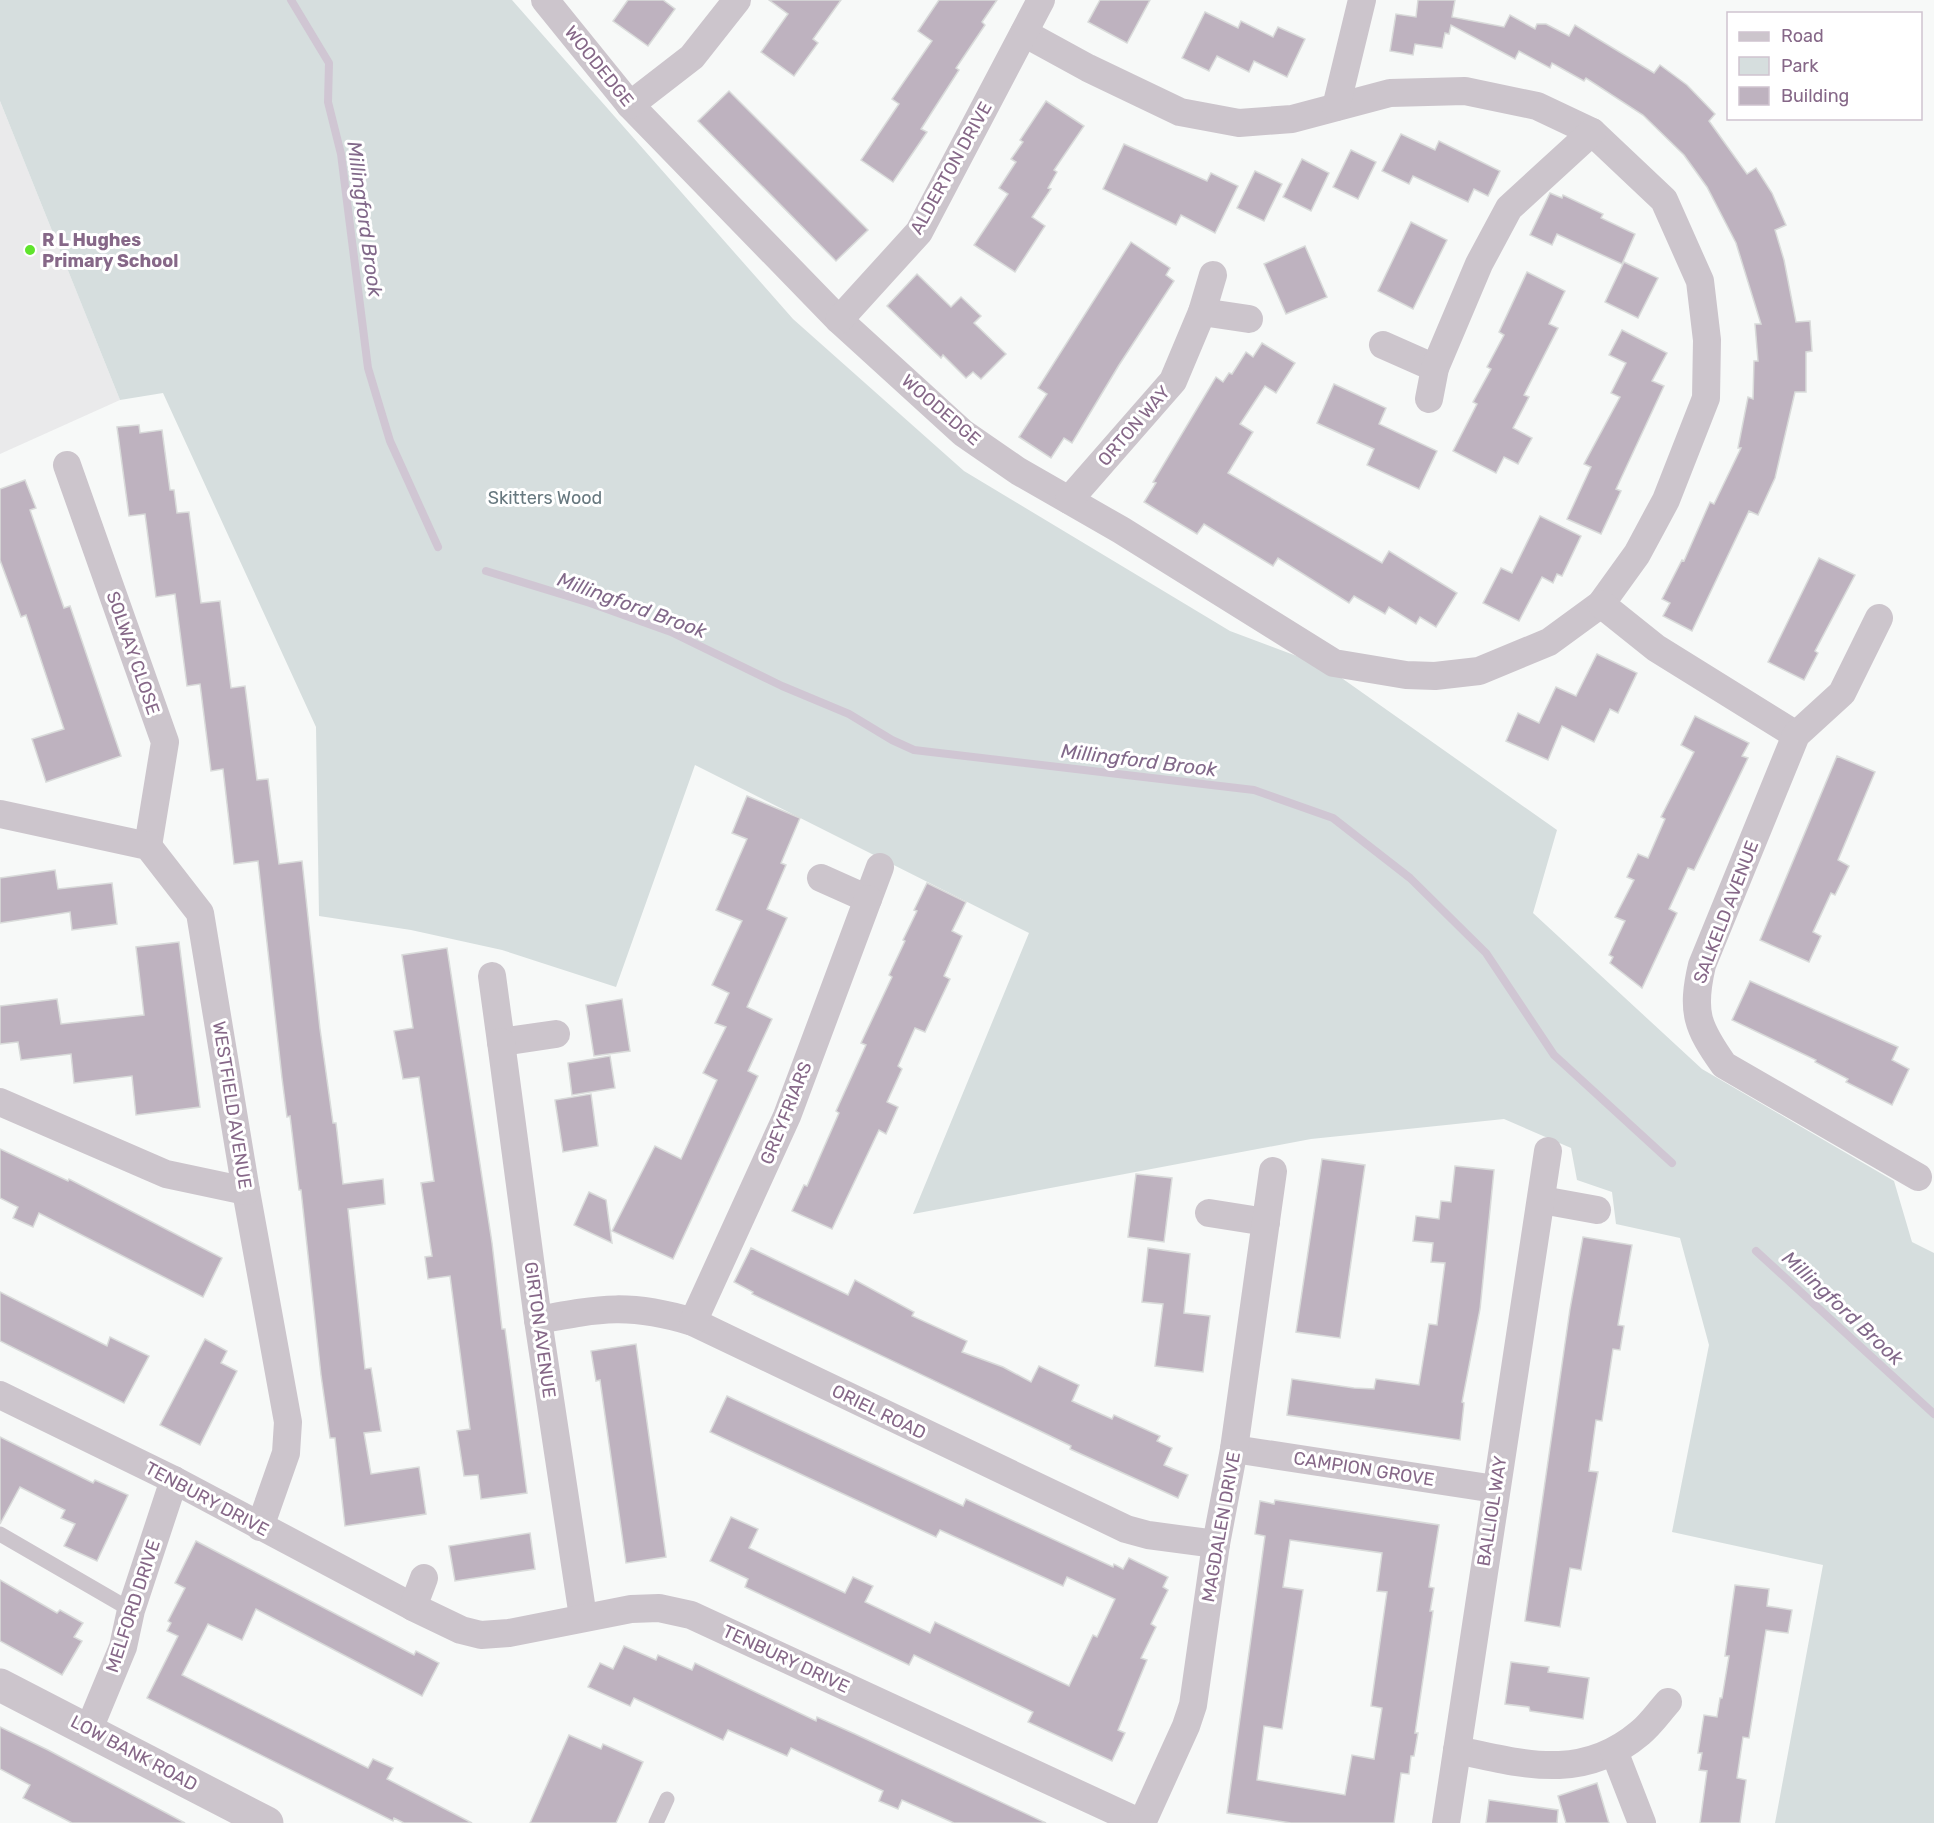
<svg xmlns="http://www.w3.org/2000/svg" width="1934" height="1823" font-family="Rubik,sans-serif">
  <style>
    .built { fill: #eaeaeb }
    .green { fill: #d6dede }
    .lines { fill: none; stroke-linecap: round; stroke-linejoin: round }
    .stream { stroke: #d0c6d3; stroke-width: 8 }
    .building { fill: #beb2bf; stroke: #d9dbda; stroke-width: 1.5; fill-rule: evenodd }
    .service { stroke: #ccc5cc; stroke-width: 15 }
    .minor { stroke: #ccc5cc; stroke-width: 28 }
    .tertiary { stroke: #ccc5cc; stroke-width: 33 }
    .poi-dot { fill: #5fe42c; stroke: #fff; stroke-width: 2 }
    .labels { text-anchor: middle; stroke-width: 6; stroke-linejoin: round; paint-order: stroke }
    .street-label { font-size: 18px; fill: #866888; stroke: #fff }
    .poi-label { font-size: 18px; font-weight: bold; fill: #866888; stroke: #fff; text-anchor: start }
    .park-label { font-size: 18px; fill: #67787f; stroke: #fff }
    .water-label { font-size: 20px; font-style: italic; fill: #82698a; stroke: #fff }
  </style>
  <rect width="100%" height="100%" fill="#f7f9f8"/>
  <polygon class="built" points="0,101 120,400 0,454"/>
  <polygon class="green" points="0,0 512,0 793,319 964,471 1230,631 1326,667 1557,830 1533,913 1702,1069 1894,1181 1912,1242 1934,1253 1934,1823 1775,1823 1823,1565 1672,1532 1709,1345 1680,1238 1616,1224 1612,1192 1577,1180 1571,1148 1504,1119 1311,1139 913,1214 1029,933 695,765 616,987 502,950 411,930 319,916 316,727 163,393 120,400 0,101"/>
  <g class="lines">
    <g class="stream">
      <polyline points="291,0 329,63 328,102 341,154 368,368 390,441 438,547"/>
      <polyline points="486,571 590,603 671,632 782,686 849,714 892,740 914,750 1254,790 1333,818 1410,878 1486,953 1554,1055 1672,1163"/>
      <polyline points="1756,1251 1934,1414"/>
    </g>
  </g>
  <g class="building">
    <polygon points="628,0 663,0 675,9 648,46 613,21"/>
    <polygon points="769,0 841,0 813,39 818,43 794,76 761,52 788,14"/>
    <polygon points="939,0 997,0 982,22 985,25 956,68 959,70 921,129 927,132 893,182 861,160 899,104 892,99 932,41 918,31"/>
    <polygon points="1100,0 1150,0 1127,43 1088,22"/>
    <polygon points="1418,0 1455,0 1452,17 1504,27 1510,15 1535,29 1537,24 1546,24 1569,36 1575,25 1654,73 1660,65 1687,85 1715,114 1709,121 1747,174 1756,168 1772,193 1786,225 1775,230 1784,260 1796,322 1810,321 1812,351 1806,352 1806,392 1795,392 1775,478 1758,515 1749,511 1692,631 1663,616 1670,603 1662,599 1682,560 1684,561 1710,502 1714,504 1741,448 1738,448 1748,397 1753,399 1754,361 1758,361 1755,324 1761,324 1736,243 1707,187 1684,155 1643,115 1586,78 1584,81 1552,63 1550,68 1519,51 1515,59 1451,25 1449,34 1445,33 1442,48 1415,44 1413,55 1390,51 1396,14 1416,17"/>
    <polygon points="1205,12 1238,28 1241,21 1273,37 1278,27 1305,39 1287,77 1254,61 1249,72 1217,56 1209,71 1182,58"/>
    <polygon points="729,91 868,230 836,261 698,121"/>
    <polygon points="1046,101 1084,126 1054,170 1057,172 1048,188 1051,189 1032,217 1045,226 1015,272 974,245 1008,194 999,188 1016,162 1011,159 1023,142 1020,140"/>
    <polygon points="1401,134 1435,150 1439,141 1500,171 1488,196 1474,189 1468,202 1413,176 1409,184 1382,171"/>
    <polygon points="1124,144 1207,181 1211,173 1238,186 1215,233 1181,215 1176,225 1103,189"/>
    <polygon points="1351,150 1376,162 1358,199 1333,187"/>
    <polygon points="1302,159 1329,173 1311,211 1283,197"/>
    <polygon points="1255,171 1282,184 1264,221 1237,208"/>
    <polygon points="1550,193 1562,198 1563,195 1603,214 1601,218 1635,234 1622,264 1557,234 1552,245 1530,235"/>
    <polygon points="1411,222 1447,240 1413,309 1378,291"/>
    <polygon points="1131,242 1170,268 1166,275 1174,281 1119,365 1072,443 1064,438 1051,458 1019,437 1047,394 1038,388"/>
    <polygon points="1305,246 1327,297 1286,314 1264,264"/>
    <polygon points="1624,262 1658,278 1638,318 1605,302"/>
    <polygon points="1527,272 1565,291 1549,324 1558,328 1524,395 1529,397 1513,428 1532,438 1518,464 1504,457 1496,473 1453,451 1477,404 1473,402 1491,369 1487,367 1504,335 1499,332"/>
    <polygon points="917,274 951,307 961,297 981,316 974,323 1006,354 981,379 973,372 966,378 943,355 941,358 887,306"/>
    <polygon points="1622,330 1667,353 1652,381 1664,386 1616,489 1621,491 1601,534 1567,519 1591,467 1584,464 1620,397 1611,393 1626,363 1609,355"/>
    <polygon points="1262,343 1295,363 1276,393 1265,386 1240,424 1253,432 1228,473 1382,563 1389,551 1457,593 1436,627 1420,617 1416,624 1389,607 1385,614 1354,596 1349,603 1278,558 1273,566 1204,524 1197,534 1144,502 1156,483 1153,482 1216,377 1223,382 1229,373 1232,374 1246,352 1253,357"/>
    <polygon points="1334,384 1386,408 1379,424 1437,451 1419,489 1367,465 1374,449 1317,423"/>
    <polygon points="139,425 140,433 162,430 170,490 174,490 177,513 189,512 201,603 220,601 231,688 245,686 257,780 268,779 279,864 302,861 320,1029 333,1123 336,1123 343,1184 383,1179 385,1204 348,1209 365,1369 371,1368 381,1431 364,1433 371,1474 419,1467 426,1514 345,1526 335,1438 330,1438 321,1375 301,1190 299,1190 290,1116 287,1117 282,1078 258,861 234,864 223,769 211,771 200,684 187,686 175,594 156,597 145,514 129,516 117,427"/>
    <polygon points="25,480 36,508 30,510 64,608 70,606 121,756 46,782 32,739 64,729 26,615 21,617 0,560 0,489"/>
    <polygon points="1540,516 1581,536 1562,576 1557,574 1553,583 1542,577 1519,621 1483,603 1501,568 1512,573"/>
    <polygon points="1819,558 1855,575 1815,651 1818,653 1804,680 1768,662"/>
    <polygon points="1597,654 1637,673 1618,713 1610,709 1594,742 1562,726 1548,760 1506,741 1518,713 1539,723 1556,687 1576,696"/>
    <polygon points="1695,716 1749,743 1742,756 1748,758 1694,870 1688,868 1669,909 1677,913 1642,988 1610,963 1613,957 1609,955 1625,921 1615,917 1634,880 1627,877 1638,854 1648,858 1665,819 1661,817 1694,752 1681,745"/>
    <polygon points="1837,756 1875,772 1838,860 1849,866 1835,895 1831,893 1813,932 1821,936 1809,962 1760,940"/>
    <polygon points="747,796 800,818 781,863 786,865 767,909 787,918 747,1007 772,1019 748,1071 758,1076 673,1259 612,1231 655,1146 681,1159 717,1080 703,1073 726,1027 715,1023 729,993 712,985 742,921 716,910 747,839 732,833"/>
    <polygon points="55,870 58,889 112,883 117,924 72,930 70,912 0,923 0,878"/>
    <polygon points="927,883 966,902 952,931 962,936 944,976 950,979 925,1032 915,1028 898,1066 902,1069 887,1102 898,1107 886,1134 879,1130 832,1229 792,1211 804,1185 807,1186 839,1113 836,1111 866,1045 861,1043 892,977 889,975 905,941 903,940 917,911 914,910"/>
    <polygon points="179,942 200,1107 136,1115 132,1076 74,1083 71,1054 21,1060 18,1042 0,1044 0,1006 57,999 61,1024 144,1015 136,947"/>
    <polygon points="447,948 492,1243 502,1329 505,1329 527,1493 481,1499 478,1475 464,1476 457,1431 470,1429 450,1276 428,1279 425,1257 432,1256 421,1183 434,1181 419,1077 403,1079 394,1031 413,1028 402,955"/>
    <polygon points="1750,981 1898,1047 1892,1060 1909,1069 1892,1105 1846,1082 1848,1079 1815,1062 1816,1060 1732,1020"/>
    <polygon points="622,999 630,1051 594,1056 586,1005"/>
    <polygon points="610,1056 615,1088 572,1095 568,1063"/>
    <polygon points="591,1094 598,1146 563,1152 555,1100"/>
    <polygon points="0,1149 68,1181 69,1179 222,1258 203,1297 39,1213 33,1227 13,1218 18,1207 0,1198"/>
    <polygon points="1322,1159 1365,1165 1340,1338 1296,1332"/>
    <polygon points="1455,1166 1494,1170 1480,1309 1462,1402 1464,1403 1460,1440 1287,1415 1292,1379 1354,1388 1374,1389 1376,1379 1419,1385 1429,1324 1437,1325 1445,1263 1431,1262 1433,1243 1413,1241 1416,1216 1439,1219 1441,1201 1451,1202"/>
    <polygon points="1136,1174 1172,1178 1164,1242 1128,1237"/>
    <polygon points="589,1192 606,1200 612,1243 574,1225"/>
    <polygon points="1583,1237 1632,1245 1618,1325 1624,1326 1620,1350 1613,1349 1602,1421 1596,1420 1589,1471 1598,1472 1581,1570 1570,1568 1560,1627 1525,1621 1570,1309"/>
    <polygon points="751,1248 848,1295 855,1280 914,1312 912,1316 967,1341 962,1352 1003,1367 1031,1382 1039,1366 1079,1385 1072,1401 1112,1419 1114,1415 1160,1436 1157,1441 1172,1448 1164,1465 1188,1475 1178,1498 1070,1449 1071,1446 1038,1430 752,1294 753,1292 734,1282"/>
    <polygon points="1148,1248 1190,1254 1184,1313 1210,1316 1203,1372 1155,1366 1163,1304 1142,1302"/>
    <polygon points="0,1292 107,1346 110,1337 149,1356 124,1403 0,1341"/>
    <polygon points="205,1339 227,1351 221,1363 237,1371 200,1445 160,1425"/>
    <polygon points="636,1344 666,1557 626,1563 600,1380 596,1381 591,1351"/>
    <polygon points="727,1396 963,1506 966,1499 1113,1567 1114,1564 1123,1569 1129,1558 1168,1577 1163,1587 1168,1590 1151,1624 1156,1627 1141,1658 1147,1660 1118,1730 1125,1733 1112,1761 1028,1722 1033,1712 943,1669 914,1655 909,1665 745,1587 748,1579 710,1561 731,1517 758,1529 749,1548 845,1593 853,1577 873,1586 865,1602 930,1633 935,1622 1069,1686 1093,1635 1097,1637 1115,1599 1067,1577 1063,1586 940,1530 936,1537 710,1432"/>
    <polygon points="0,1437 93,1483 95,1480 128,1495 97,1561 64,1546 75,1524 61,1518 65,1510 20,1487 0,1524"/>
    <path d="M1275,1500L1439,1525L1429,1587L1434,1588L1430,1611H1433L1415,1733H1418L1414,1756H1411L1409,1774L1401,1773L1394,1823H1291L1227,1813L1265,1536L1255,1534L1260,1501L1274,1504ZM1290,1540L1382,1553L1377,1591L1387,1592L1371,1706L1382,1708L1374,1759L1352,1755L1345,1795L1257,1780L1264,1726L1282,1729L1303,1590L1283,1587Z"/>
    <polygon points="530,1533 535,1569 455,1581 449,1546"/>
    <polygon points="196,1541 414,1655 416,1651 439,1663 422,1696 256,1609 242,1640 208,1624 182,1675 368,1768 373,1759 393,1768 387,1779 472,1823 404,1823 394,1818 393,1821 147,1698 178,1636 167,1631 171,1623 168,1621 185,1588 175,1583"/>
    <polygon points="0,1580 57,1613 60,1610 83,1623 74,1637 82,1641 62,1675 0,1641"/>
    <polygon points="1735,1585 1769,1589 1767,1606 1792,1610 1788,1633 1766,1630 1749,1738 1743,1737 1737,1778 1746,1780 1740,1823 1700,1823 1707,1771 1699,1770 1702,1753 1698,1753 1704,1715 1717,1717 1720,1698 1722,1698 1729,1656 1725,1656"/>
    <polygon points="624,1646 656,1660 658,1655 692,1670 695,1663 816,1721 817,1717 855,1734 1046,1823 954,1823 902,1800 898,1809 879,1801 883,1791 791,1748 787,1756 728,1730 723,1740 634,1698 630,1706 588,1687 600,1663 613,1669"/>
    <polygon points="1511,1662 1549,1667 1548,1672 1589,1678 1583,1719 1530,1711 1529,1707 1505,1704"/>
    <polygon points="0,1727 48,1750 185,1823 72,1823 23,1798 30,1785 0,1769"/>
    <polygon points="569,1735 601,1749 603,1744 643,1762 616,1823 530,1823"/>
    <polygon points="1597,1783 1609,1823 1566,1823 1558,1796"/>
    <polygon points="1489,1800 1558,1810 1557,1823 1486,1823"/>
  </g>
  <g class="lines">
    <g class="service">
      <polyline points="0,1534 131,1610"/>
      <polyline points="656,1823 667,1799"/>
    </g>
    <g class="minor">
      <polyline points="545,0 630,105 839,320 963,433 1018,471 1121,530 1334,663 1406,675 1435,676 1479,671 1549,642 1601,604 1637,554 1666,500 1706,398 1707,340 1700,281 1664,200 1592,132 1537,106 1465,91 1390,93 1292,119 1239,123 1180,112 1088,68 1024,33"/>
      <polyline points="630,105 692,57 737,0"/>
      <polyline points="1336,107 1362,0"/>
      <polyline points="1202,312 1249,319"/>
      <polyline points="839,320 919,232 1041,0"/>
      <polyline points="1383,345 1435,368"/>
      <polyline points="1429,399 1435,368 1479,264 1509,208 1592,132"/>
      <polyline points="67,465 165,742 148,846"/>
      <polyline points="1069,500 1173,381 1202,312 1213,275"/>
      <polyline points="1601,604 1656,648 1796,735"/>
      <path d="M1879,618L1842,693L1796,735L1702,965C1691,1012 1697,1027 1724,1065L1918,1177"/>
      <polyline points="0,814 148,846 200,913 246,1191 288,1422 286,1453 260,1527"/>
      <polyline points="821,878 868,899 880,867"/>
      <polyline points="492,976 501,1042 556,1034"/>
      <polyline points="501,1042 538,1320 583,1617"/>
      <polyline points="0,1102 166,1174 246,1191"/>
      <polyline points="1542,1200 1597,1210"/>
      <polyline points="1209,1213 1266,1222"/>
      <path d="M538,1320C602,1308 630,1303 693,1322L1126,1529L1148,1535L1216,1544"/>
      <polyline points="693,1322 787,1116 868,899"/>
      <polyline points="0,1395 174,1480 413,1607"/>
      <polyline points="1234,1449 1495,1489"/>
      <polyline points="424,1578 413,1607 461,1630 481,1635 509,1633 631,1609 659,1608 691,1615 1141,1823"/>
      <polyline points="89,1729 123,1647 131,1610 174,1480"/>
      <path d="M1457,1750C1524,1764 1582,1782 1640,1733C1651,1724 1659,1712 1668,1702"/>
      <polyline points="1614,1751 1642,1823"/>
      <polyline points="1142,1823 1186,1726 1193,1705 1216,1544 1234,1449 1273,1171"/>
      <polyline points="1446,1823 1548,1151"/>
    </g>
    <polyline class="tertiary" points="0,1685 267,1823"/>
  </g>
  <circle class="poi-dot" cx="30" cy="250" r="6"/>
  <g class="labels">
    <g class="street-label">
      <text transform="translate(599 66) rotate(51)" y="6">WOODEDGE</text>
      <text transform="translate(951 168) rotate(-61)" y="6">ALDERTON DRIVE</text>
      <text transform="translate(941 410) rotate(41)" y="6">WOODEDGE</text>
      <text transform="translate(1134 426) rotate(-49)" y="6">ORTON WAY</text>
      <text transform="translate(133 653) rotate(71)" y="6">SOLWAY CLOSE</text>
      <text transform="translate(1726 912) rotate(-69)" y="6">SALKELD AVENUE</text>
      <text transform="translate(232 1105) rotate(81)" y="6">WESTFIELD AVENUE</text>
      <text transform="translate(786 1113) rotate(-68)" y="6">GREYFRIARS</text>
      <text transform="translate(540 1330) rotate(82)" y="6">GIRTON AVENUE</text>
      <text transform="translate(879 1412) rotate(26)" y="6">ORIEL ROAD</text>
      <text transform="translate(1364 1469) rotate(9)" y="6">CAMPION GROVE</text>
      <text transform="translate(207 1499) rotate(28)" y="6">TENBURY DRIVE</text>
      <text transform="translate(1492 1511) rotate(-81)" y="6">BALLIOL WAY</text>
      <text transform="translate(1221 1527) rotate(-80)" y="6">MAGDALEN DRIVE</text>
      <text transform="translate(133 1606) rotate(-72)" y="6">MELFORD DRIVE</text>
      <text transform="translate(786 1659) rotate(25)" y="6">TENBURY DRIVE</text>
      <text transform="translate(134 1753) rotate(28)" y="6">LOW BANK ROAD</text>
    </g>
    <g class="poi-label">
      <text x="42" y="246">R L Hughes<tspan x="42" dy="21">Primary School</tspan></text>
    </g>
    <g class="park-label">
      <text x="545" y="504">Skitters Wood</text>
    </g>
    <g class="water-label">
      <text transform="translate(365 219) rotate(82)" y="7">Millingford Brook</text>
      <text transform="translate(632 605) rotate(20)" y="7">Millingford Brook</text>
      <text transform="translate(1139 760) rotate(7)" y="7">Millingford Brook</text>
      <text transform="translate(1843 1308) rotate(43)" y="7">Millingford Brook</text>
    </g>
  </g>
  <rect x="1727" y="12" width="195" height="108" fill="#ffffff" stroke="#cfc3cf" stroke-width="1.5"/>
  <rect x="1739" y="32" width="30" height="9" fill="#ccc5cc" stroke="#cfc3cf" stroke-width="1.5"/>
  <text x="1781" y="42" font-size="18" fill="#866888">Road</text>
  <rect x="1739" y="57" width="30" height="18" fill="#d6dede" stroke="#cfc3cf" stroke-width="1.5"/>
  <text x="1781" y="72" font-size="18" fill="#866888">Park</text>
  <rect x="1739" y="87" width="30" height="18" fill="#beb2bf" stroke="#cfc3cf" stroke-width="1.5"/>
  <text x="1781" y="102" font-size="18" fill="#866888">Building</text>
</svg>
